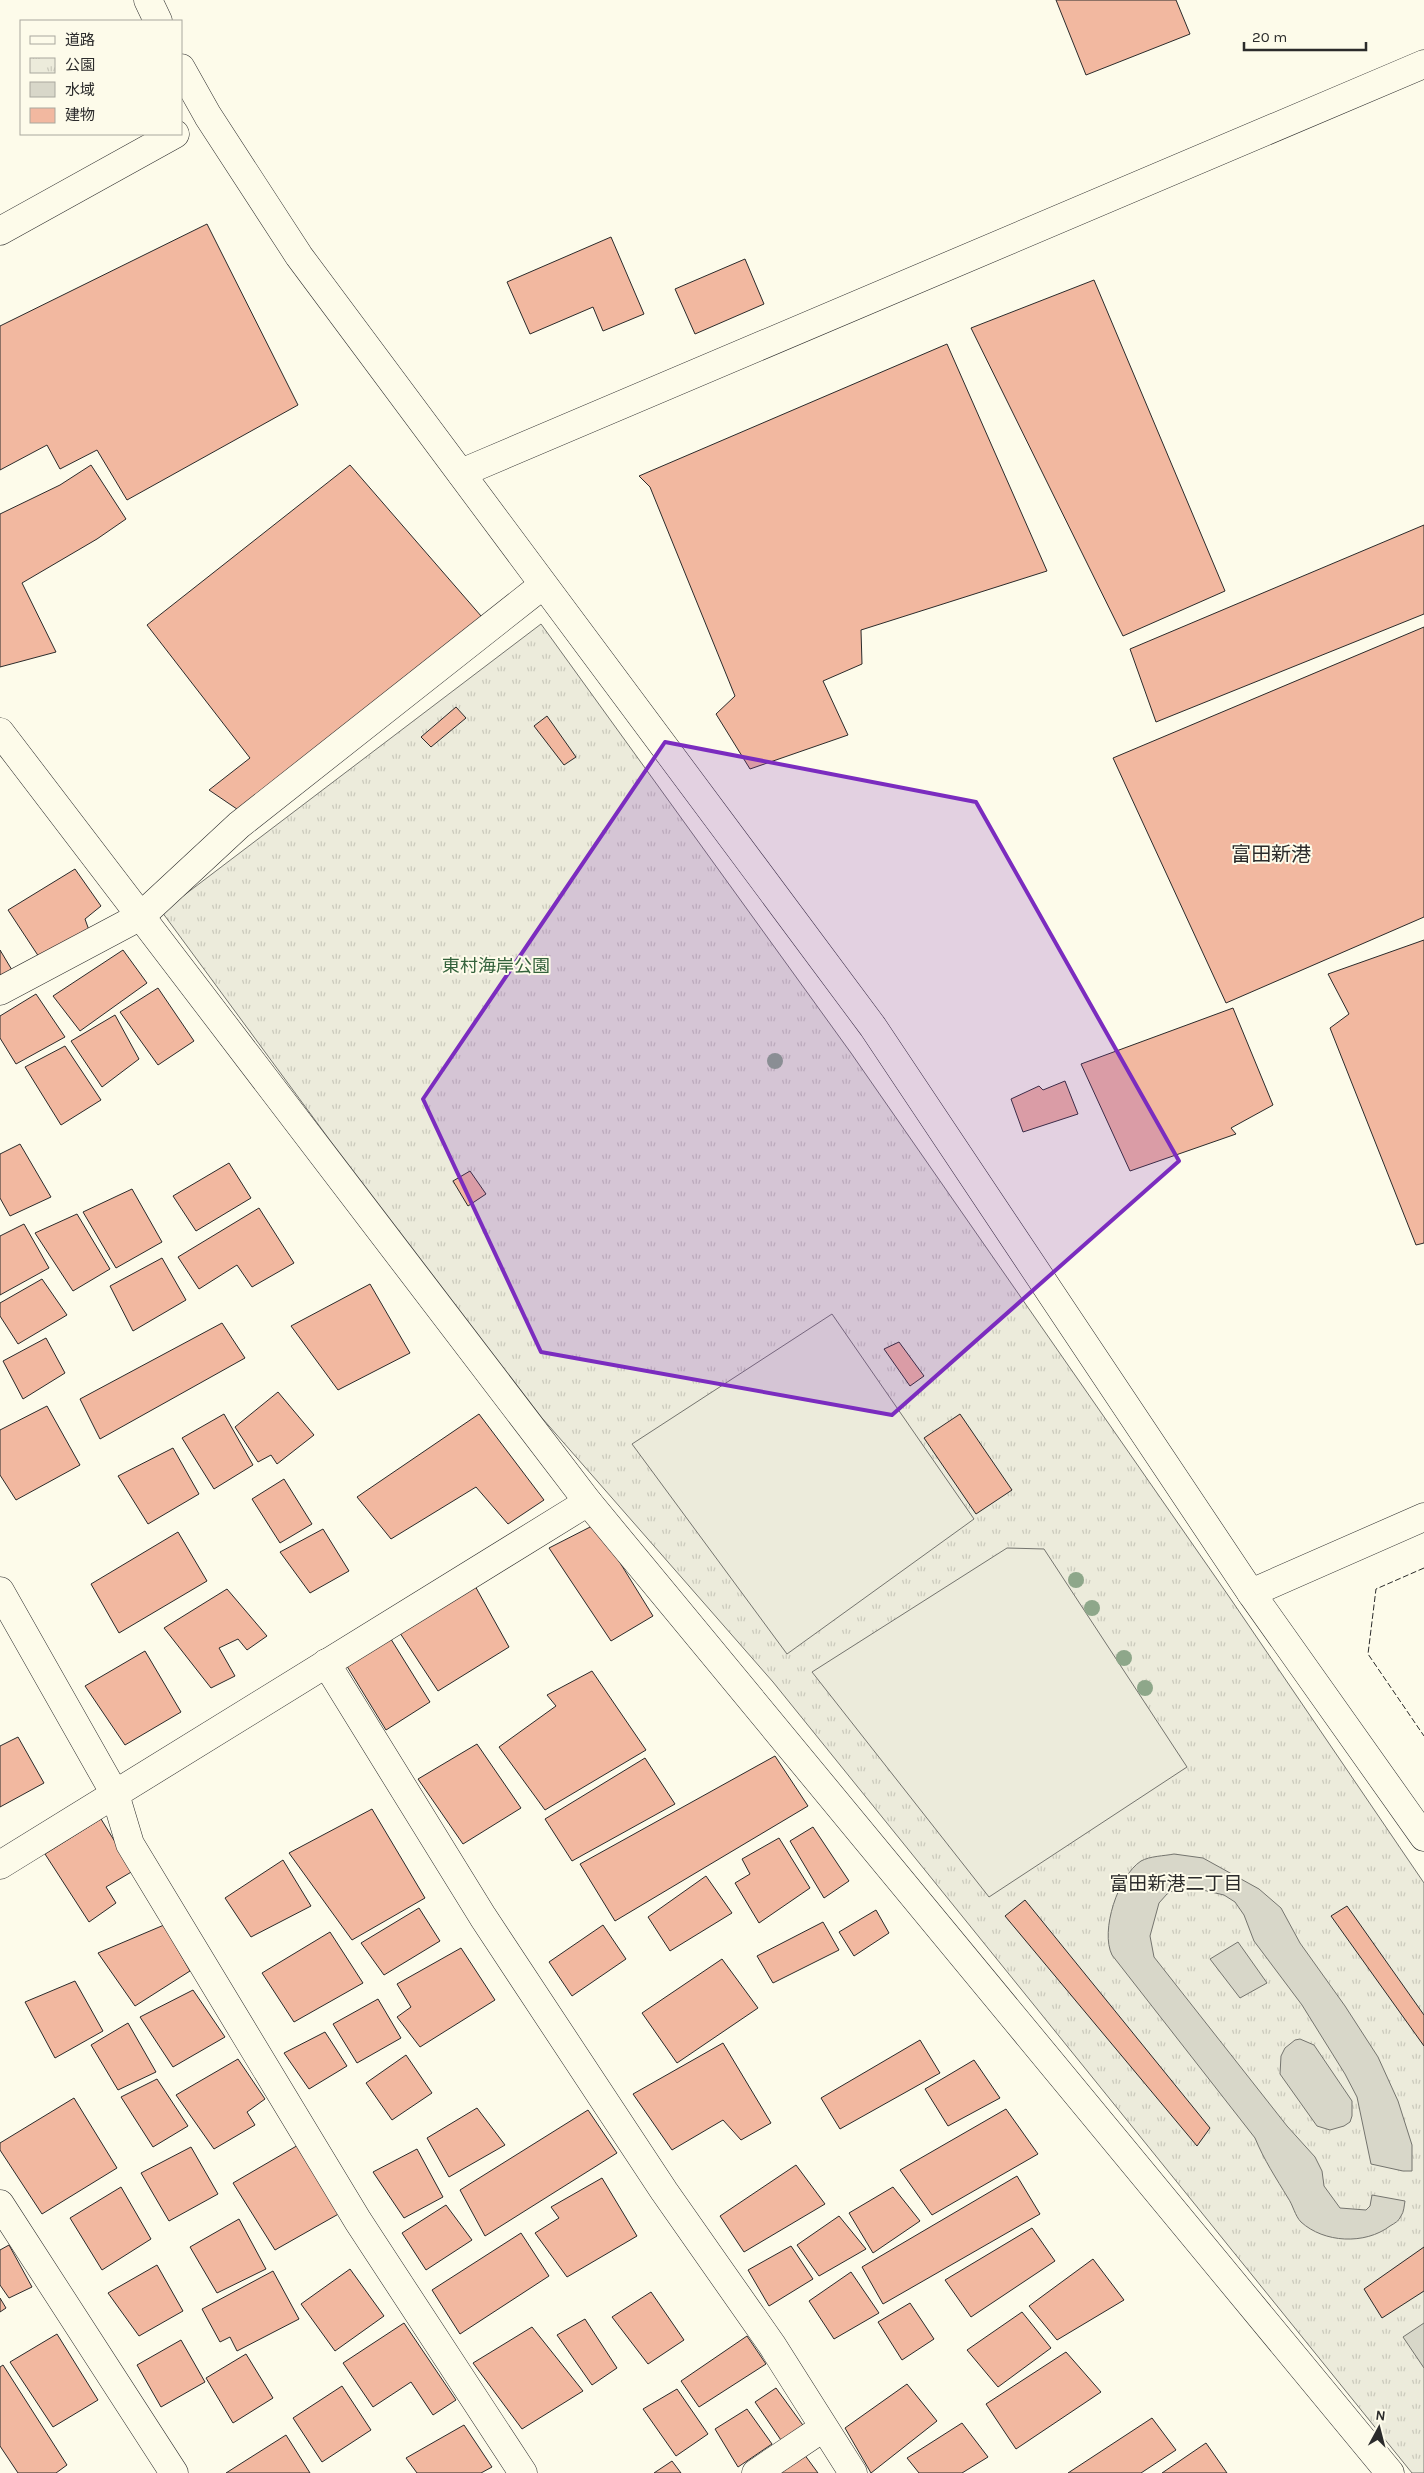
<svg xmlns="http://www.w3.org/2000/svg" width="1424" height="2473" font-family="Karla,'Noto Sans JP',sans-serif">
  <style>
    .park { fill: url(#park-tufts); stroke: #74746e }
    .pitch { fill: #ecebdb; stroke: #74746e }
    .water { fill: #d8d7c9; stroke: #74746e }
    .building { fill: #f2b8a0; stroke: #2b2b2b }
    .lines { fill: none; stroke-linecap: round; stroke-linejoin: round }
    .street-casing { stroke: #2b2b2b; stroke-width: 29 }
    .secondary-casing { stroke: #2b2b2b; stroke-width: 29 }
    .street { stroke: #fdfbea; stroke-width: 28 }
    .secondary { stroke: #fdfbea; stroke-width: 28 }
    .fence { stroke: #2b2b2b; stroke-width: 1; stroke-dasharray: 6 2.5; stroke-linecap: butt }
    .tree { fill: #8ea78a }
    .marked { fill: #7b2cbf; fill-opacity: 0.2; stroke: #7b2cbf; stroke-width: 4; stroke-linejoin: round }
    .labels { text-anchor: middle; stroke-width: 4; stroke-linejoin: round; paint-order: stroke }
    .park-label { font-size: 18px; fill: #34623c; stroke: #fdfbea }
    .neighbourhood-label { font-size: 19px; fill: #2b2b2b; stroke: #fdfbea }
    .quarter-label { font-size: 20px; fill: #2b2b2b; stroke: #fdfbea }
  </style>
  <defs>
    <pattern id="park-tufts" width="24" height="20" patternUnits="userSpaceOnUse" patternTransform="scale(1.25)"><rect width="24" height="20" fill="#ecebdb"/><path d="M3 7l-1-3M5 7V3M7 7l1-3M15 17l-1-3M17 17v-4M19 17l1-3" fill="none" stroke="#cbcabc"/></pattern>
  </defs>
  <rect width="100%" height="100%" fill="#fdfbea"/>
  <polygon class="park" points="541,624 851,1053 1230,1598 1424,1883 1424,2473 1412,2473 773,1682 542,1418 329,1139 162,912"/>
  <g class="pitch">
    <polygon points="832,1314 974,1519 787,1654 632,1444"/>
    <polygon points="1007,1548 1044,1549 1187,1767 989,1897 812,1672"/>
  </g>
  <g class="water">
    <path d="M1174,1854L1203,1858L1259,1889L1281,1908L1300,1943L1345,2006L1378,2057L1398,2101L1412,2145V2171H1403L1371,2164L1357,2097L1345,2074L1302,2005L1254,1941L1244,1915L1235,1902L1224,1895L1194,1888H1178L1167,1894L1159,1903L1150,1936L1154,1957L1287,2126L1315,2157L1322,2171L1324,2186L1340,2208L1366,2210L1370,2206L1372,2195L1405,2201C1404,2206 1404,2212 1401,2216C1399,2221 1395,2223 1390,2226C1365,2245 1324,2243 1301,2222C1295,2216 1293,2205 1288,2198C1276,2178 1264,2160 1255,2138L1112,1955C1100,1931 1118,1876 1141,1861C1150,1856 1164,1856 1174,1854Z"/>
    <polygon points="1238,1942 1267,1983 1240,1998 1210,1959"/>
    <polygon points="1300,2039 1314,2045 1352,2101 1352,2116 1350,2122 1344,2126 1330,2130 1317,2126 1280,2074 1281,2056 1285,2048 1295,2040"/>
    <polygon points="1424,2323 1424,2368 1403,2337"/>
  </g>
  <g class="building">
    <polygon points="1056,0 1176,0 1190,34 1086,75"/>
    <polygon points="207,224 298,405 127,500 97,450 60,469 47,445 0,470 0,326"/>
    <polygon points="611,237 644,314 603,331 593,307 530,334 507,282"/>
    <polygon points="745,259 764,304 695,334 675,289"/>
    <polygon points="1094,280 1225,591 1123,636 971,328"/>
    <polygon points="947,344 1047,571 861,630 862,664 823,681 848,735 750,769 716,714 735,696 650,487 639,476"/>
    <polygon points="91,465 126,519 97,539 22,583 56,652 0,667 0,514 60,485"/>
    <polygon points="350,465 488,624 256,822 209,790 250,758 147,625"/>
    <polygon points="1424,525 1424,614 1156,722 1130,649"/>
    <polygon points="1424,627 1424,917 1226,1003 1113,758"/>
    <polygon points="456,707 466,718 431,747 421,737"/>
    <polygon points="547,716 576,757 564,765 534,726"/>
    <polygon points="75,869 101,906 85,919 90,933 41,960 8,910"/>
    <polygon points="1424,940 1424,1243 1416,1245 1330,1028 1349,1014 1328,974"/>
    <polygon points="0,950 12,970 0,977"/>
    <polygon points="123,950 147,983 80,1031 53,996"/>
    <polygon points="158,988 194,1041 158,1065 120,1012"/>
    <polygon points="36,994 65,1037 16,1064 0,1038 0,1016"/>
    <polygon points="1233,1008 1273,1105 1231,1128 1236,1134 1130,1171 1081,1064"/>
    <polygon points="115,1015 139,1059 102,1087 71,1041"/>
    <polygon points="65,1046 101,1100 61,1125 25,1067"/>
    <polygon points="1065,1081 1078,1114 1023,1132 1011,1099 1039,1086 1043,1090"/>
    <polygon points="20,1144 51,1197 10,1216 0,1198 0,1154"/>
    <polygon points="229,1163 251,1198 196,1231 173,1196"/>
    <polygon points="470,1171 486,1194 468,1206 453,1181"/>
    <polygon points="132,1189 162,1242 116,1268 83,1212"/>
    <polygon points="259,1208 294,1263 252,1287 237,1265 199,1289 178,1257"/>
    <polygon points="77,1214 110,1269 73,1291 35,1233"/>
    <polygon points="24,1224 49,1268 0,1295 0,1236"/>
    <polygon points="162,1258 186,1300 133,1331 110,1286"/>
    <polygon points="42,1279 67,1315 18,1344 0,1316 0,1303"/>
    <polygon points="370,1284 410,1353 338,1390 291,1326"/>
    <polygon points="222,1323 245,1358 100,1439 80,1399"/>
    <polygon points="46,1338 65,1373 23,1399 3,1361"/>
    <polygon points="899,1342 924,1376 910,1386 884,1349"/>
    <polygon points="278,1392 314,1435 277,1464 271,1455 258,1462 235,1427"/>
    <polygon points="47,1406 80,1465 16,1500 0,1475 0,1430"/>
    <polygon points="224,1414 253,1465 214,1489 182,1438"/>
    <polygon points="479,1414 544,1500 508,1524 476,1487 391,1539 357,1497"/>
    <polygon points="960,1414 1012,1490 976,1514 924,1438"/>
    <polygon points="173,1448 199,1494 148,1524 118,1476"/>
    <polygon points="284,1479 312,1524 280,1543 252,1499"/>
    <polygon points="596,1524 653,1616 611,1641 549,1548"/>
    <polygon points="323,1529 349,1571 310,1593 280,1552"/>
    <polygon points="178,1532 207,1581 119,1633 91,1584"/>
    <polygon points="474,1584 509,1647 438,1691 398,1630"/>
    <polygon points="227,1589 267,1636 247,1650 238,1639 219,1648 235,1676 211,1688 164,1628"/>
    <polygon points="389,1636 430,1702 386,1730 345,1663"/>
    <polygon points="145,1651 181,1712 125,1745 85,1686"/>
    <polygon points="592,1671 646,1750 545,1810 499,1747 556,1706 547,1695"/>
    <polygon points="18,1737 44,1783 0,1807 0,1746"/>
    <polygon points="477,1744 521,1808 463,1844 418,1779"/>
    <polygon points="775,1756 808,1806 615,1921 580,1864"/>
    <polygon points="645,1758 675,1804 572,1861 545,1819"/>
    <polygon points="372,1809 425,1898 352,1940 289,1853"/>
    <polygon points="101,1819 133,1871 106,1887 116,1903 89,1922 45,1854"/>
    <polygon points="813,1827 849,1881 824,1898 790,1841"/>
    <polygon points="779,1838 810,1888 759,1923 735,1883 750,1874 742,1859"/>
    <polygon points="283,1860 311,1906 251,1937 225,1898"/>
    <polygon points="706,1876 732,1913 670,1951 648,1917"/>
    <polygon points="1025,1900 1210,2128 1197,2146 1005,1916"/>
    <polygon points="1347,1906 1424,2015 1424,2046 1331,1916"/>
    <polygon points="419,1908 440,1941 384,1975 361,1943"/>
    <polygon points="876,1910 889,1933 854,1956 839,1932"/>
    <polygon points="823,1922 839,1950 773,1983 757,1956"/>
    <polygon points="164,1925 190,1971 135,2006 98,1953"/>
    <polygon points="603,1925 626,1959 572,1996 549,1962"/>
    <polygon points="330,1932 363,1983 294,2022 262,1973"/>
    <polygon points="461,1948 495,2000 420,2047 397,2017 411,2007 397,1984"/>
    <polygon points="722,1959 758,2008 677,2063 642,2013"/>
    <polygon points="75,1981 103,2031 55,2058 25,2002"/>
    <polygon points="193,1990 225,2037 173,2067 140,2017"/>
    <polygon points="378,1999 401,2038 357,2063 333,2024"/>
    <polygon points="128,2023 156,2072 118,2090 91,2045"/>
    <polygon points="325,2032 347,2066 309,2089 284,2053"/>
    <polygon points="920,2040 940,2073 840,2129 821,2098"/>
    <polygon points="723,2043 771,2123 741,2140 723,2120 672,2150 633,2094"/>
    <polygon points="406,2055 432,2093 392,2120 366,2083"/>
    <polygon points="238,2059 265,2099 247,2112 255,2125 214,2149 176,2095"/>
    <polygon points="974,2060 1000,2098 948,2126 925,2089"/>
    <polygon points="157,2079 188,2126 153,2147 121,2097"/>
    <polygon points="74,2098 117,2168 42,2214 0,2150 0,2143"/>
    <polygon points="477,2108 505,2145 449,2177 427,2138"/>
    <polygon points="1006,2109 1038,2154 932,2215 900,2170"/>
    <polygon points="588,2110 617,2153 485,2236 460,2190"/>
    <polygon points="300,2144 342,2212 275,2250 233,2183"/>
    <polygon points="191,2147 218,2194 169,2221 141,2173"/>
    <polygon points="417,2149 443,2197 404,2218 373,2172"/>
    <polygon points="796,2165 825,2204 744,2252 720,2216"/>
    <polygon points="1017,2176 1040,2214 883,2304 862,2267"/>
    <polygon points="602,2178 637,2236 567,2277 535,2233 559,2218 551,2207"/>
    <polygon points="121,2187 151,2239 102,2270 70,2218"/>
    <polygon points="893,2187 920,2221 873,2253 849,2213"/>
    <polygon points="446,2205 472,2240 426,2270 402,2233"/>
    <polygon points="839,2216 866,2249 819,2276 797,2245"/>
    <polygon points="239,2219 266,2269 217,2293 190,2247"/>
    <polygon points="1032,2228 1055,2261 971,2317 945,2280"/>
    <polygon points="521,2233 549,2276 460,2334 432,2290"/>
    <polygon points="9,2245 32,2287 9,2298 0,2285 0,2250"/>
    <polygon points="791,2246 813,2279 769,2306 748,2270"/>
    <polygon points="1424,2247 1424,2291 1382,2318 1364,2289"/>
    <polygon points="1093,2259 1124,2300 1057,2340 1029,2306"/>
    <polygon points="157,2265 183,2311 139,2336 108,2293"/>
    <polygon points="350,2269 384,2316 335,2351 301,2304"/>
    <polygon points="273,2271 299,2319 237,2351 230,2337 220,2342 202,2309"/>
    <polygon points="851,2272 879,2313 834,2339 809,2301"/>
    <polygon points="651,2292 684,2340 648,2364 612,2317"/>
    <polygon points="0,2298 6,2308 0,2312"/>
    <polygon points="910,2303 934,2339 902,2360 878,2322"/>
    <polygon points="1022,2312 1051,2348 998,2387 967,2350"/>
    <polygon points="585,2319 617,2368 592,2385 557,2335"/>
    <polygon points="404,2323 456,2400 433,2415 411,2382 373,2407 343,2363"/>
    <polygon points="532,2327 583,2391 522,2429 473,2363"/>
    <polygon points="57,2334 98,2400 53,2427 10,2362"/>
    <polygon points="747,2336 766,2364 699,2407 681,2381"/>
    <polygon points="181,2340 205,2382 161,2407 137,2365"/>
    <polygon points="1066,2352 1101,2392 1016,2449 986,2404"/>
    <polygon points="246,2354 273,2398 233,2423 206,2378"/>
    <polygon points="3,2365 67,2465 56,2473 18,2473 0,2446 0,2367"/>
    <polygon points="907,2384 937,2421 871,2473 845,2428"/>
    <polygon points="342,2386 371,2430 322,2462 293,2418"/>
    <polygon points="776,2388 805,2428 783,2443 755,2402"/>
    <polygon points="677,2389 708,2434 676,2456 643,2409"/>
    <polygon points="747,2409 772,2444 738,2467 715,2429"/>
    <polygon points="1152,2418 1176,2450 1141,2473 1068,2473"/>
    <polygon points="962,2423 988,2457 962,2473 919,2473 907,2458"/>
    <polygon points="464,2425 492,2467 481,2473 417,2473 406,2458"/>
    <polygon points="286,2435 310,2473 226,2473"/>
    <polygon points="1206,2443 1227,2473 1162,2473"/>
    <polygon points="804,2454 818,2473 774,2473"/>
    <polygon points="672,2461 681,2473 654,2473"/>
  </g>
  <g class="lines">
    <defs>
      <g id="street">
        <polyline points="0,732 588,1502 1390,2473"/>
        <polyline points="0,991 141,916 239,825 543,585"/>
        <polyline points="0,1591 115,1794 130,1844 358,2221 523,2473"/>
        <polyline points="326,1663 483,1917 664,2191 772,2345 853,2473"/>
        <polyline points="0,1865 588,1502"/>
        <polyline points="0,2204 174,2473"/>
        <polyline points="756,2473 823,2428"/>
      </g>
      <g id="secondary">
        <polyline points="148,0 158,21"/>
        <polyline points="181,68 208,116 299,256 873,1027 1251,1593 1424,1837"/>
        <polyline points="0,231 175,134"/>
        <polyline points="461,473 1424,64"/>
        <polyline points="1251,1593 1424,1517"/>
      </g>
    </defs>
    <use href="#street" class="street-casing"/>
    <use href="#secondary" class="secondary-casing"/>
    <use href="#street" class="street"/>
    <use href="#secondary" class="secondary"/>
    <polyline class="fence" points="1424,1568 1376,1589 1368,1654 1424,1736"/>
  </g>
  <g class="tree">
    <circle cx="775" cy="1061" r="8"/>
    <circle cx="1076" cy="1580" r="8"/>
    <circle cx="1092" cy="1608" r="8"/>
    <circle cx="1124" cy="1658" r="8"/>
    <circle cx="1145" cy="1688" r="8"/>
  </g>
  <path class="marked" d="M665,742L976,802L1179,1161L892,1415L541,1352L423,1099Z"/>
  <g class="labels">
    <g class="park-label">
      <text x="496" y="972">東村海岸公園</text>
    </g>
    <g class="neighbourhood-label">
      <text x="1176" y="1890">富田新港二丁目</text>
    </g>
    <g class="quarter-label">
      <text x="1271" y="861">富田新港</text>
    </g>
  </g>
  <rect x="20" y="20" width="162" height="115" fill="#fdfbea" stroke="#a9a89e"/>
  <rect x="30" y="36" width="25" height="8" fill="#fdfbea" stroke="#a9a89e"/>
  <text x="65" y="45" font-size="15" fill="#2b2b2b">道路</text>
  <rect x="30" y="58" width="25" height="15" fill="url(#park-tufts)" stroke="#a9a89e"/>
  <text x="65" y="70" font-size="15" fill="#2b2b2b">公園</text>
  <rect x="30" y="82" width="25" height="15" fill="#d8d7c9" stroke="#a9a89e"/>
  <text x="65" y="95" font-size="15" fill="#2b2b2b">水域</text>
  <rect x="30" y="108" width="25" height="15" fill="#f2b8a0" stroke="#a9a89e"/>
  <text x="65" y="120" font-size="15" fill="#2b2b2b">建物</text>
  <g transform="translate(1379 2428) rotate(7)" stroke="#fdfbea" stroke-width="4" paint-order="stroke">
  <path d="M0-4L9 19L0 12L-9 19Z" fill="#2b2b2b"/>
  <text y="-8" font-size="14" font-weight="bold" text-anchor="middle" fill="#2b2b2b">N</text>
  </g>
  <path d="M1244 42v8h122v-8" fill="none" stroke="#2b2b2b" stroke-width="2.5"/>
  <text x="1252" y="42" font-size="15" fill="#2b2b2b" stroke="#fdfbea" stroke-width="4" paint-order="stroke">20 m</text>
</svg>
